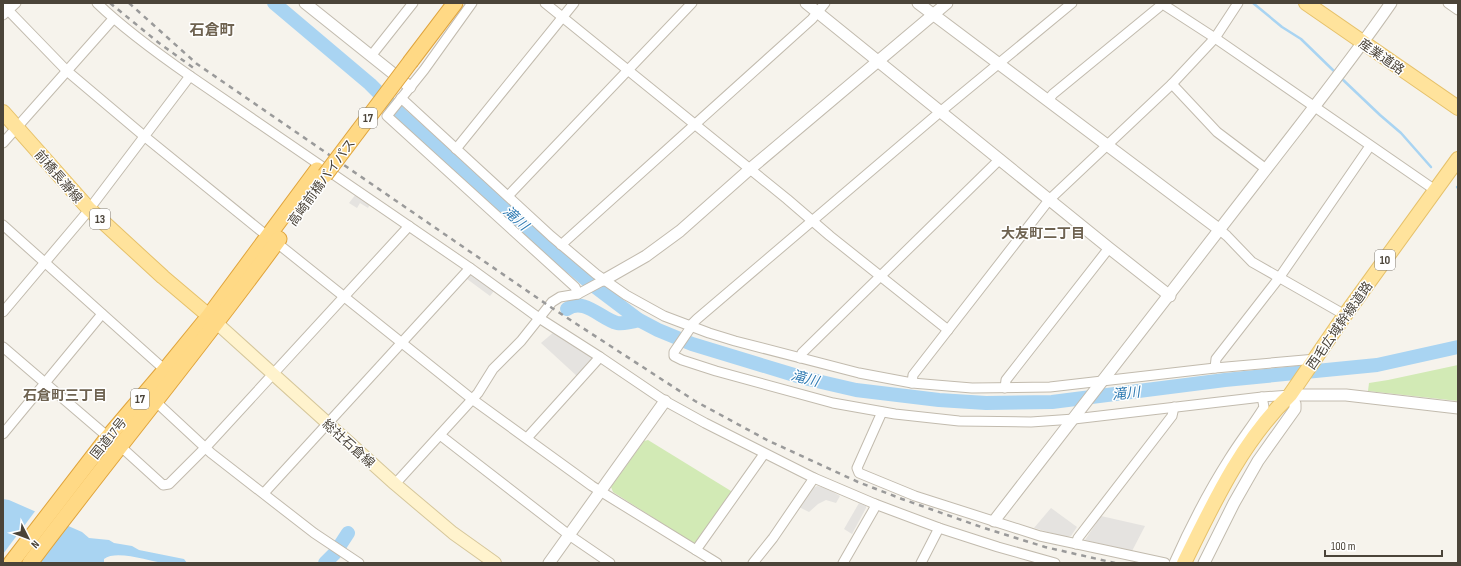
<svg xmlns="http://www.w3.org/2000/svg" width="1461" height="566" font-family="'Sofia Sans Condensed','Noto Sans JP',sans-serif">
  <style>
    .green { fill: #d2eab5 }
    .parking { fill: #e5e3e0 }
    .water { fill: #a9d4f2 }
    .pier { fill: #f6f3ec }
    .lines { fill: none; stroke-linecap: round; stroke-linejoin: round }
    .stream { stroke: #a9d4f2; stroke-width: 2.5 }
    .river { stroke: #a9d4f2; stroke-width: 14 }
    .minor-casing { stroke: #c2bbae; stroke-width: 11 }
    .tertiary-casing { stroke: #c2bbae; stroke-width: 13 }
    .secondary-casing { stroke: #d6c79b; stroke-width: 14 }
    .primary-casing { stroke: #e6c16a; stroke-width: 16 }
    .trunk-casing { stroke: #e0a43c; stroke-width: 17 }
    .minor { stroke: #fff; stroke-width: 9 }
    .tertiary { stroke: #fff; stroke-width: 11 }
    .secondary { stroke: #fff3cd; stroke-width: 12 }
    .primary { stroke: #ffe39c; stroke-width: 14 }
    .trunk { stroke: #ffd985; stroke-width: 15 }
    .rail { stroke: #9a9a9a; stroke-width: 2.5; stroke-dasharray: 5 5; stroke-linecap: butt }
    .trunk-bridge-casing { stroke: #e0a43c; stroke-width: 17; stroke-linecap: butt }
    .trunk-bridge { stroke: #ffd985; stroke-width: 15 }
    .labels { text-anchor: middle; stroke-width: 3; stroke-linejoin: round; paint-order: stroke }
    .shield { fill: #fff; stroke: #817c74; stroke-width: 1 }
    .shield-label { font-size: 12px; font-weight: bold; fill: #4b4439 }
    .street-label { font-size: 13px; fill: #4b4439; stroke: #fff }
    .water-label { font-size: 14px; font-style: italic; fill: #2e7ab2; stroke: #fff }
    .neighbourhood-label { font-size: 14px; font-weight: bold; fill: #6e6250; stroke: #fff }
    .quarter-label { font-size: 15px; font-weight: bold; fill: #6e6250; stroke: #fff }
  </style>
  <rect width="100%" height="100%" fill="#f6f3ec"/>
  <g class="green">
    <polygon points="1458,365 1458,401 1368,391 1369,383 1388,380"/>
    <polygon points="648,440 731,491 732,495 699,542 693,543 613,492 611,487 644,441"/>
  </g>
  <g class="parking">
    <polygon points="356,194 370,204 368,208 360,203 357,208 349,203"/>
    <polygon points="471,275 494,291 490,296 467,279"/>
    <polygon points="554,332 593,358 593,360 578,377 541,343"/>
    <polygon points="817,486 826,488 840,496 836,503 826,500 818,504 809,512 799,507 813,488"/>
    <polygon points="859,503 866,506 866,508 852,534 844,529"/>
    <polygon points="1051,508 1077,527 1071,536 1065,537 1034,528"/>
    <polygon points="1101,516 1145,526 1132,551 1085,540"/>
  </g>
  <path class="water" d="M3,499L9,500L82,532L89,538L109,540L114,543L132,546L139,550L184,559L187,563C180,563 173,563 165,563C150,562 117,549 104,559V563H3Z"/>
  <polygon class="pier" points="36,510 53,517 19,563 3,563 3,554"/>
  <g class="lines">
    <g class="stream">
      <polyline points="1253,3 1282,27 1301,39 1337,74"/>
      <polyline points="1340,77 1380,115 1401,133 1431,167"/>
      <polyline points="1457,187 1458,188"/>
    </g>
    <g class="river">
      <polyline points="274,3 370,84 400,114 557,255 590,283 639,320 658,330 692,344 804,378 856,390 939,400 986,403 1052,402 1225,380 1377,365 1458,347"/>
      <path d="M567,309C584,297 601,319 617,323C625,324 632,322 639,320"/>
      <polyline points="325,563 335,553 348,533"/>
    </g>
    <defs>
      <g id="minor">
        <path d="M97,3C125,30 157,53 190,76L470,268L539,318L600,357L665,401L705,423L814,478L875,504L939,528L998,547L1055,563"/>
        <polyline points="472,3 424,70 387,116 575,287 578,294"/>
        <polyline points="545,3 787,199 830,236 948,330"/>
        <polyline points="1072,3 940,112 697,319 690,326 689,330 674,352 674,356 682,360 716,371 833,403 895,414 959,421 1031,422 1074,419 1262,397 1290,395"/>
        <polyline points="1161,3 1215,38 1435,190"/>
        <polyline points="1448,3 1458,10"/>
        <polyline points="3,5 67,71 144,136 261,231"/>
        <polyline points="3,15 16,3"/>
        <polyline points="371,56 413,3"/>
        <polyline points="1172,84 1217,132 1266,169"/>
        <polyline points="401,98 551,236 596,274 626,295 664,316 709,333 735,341 859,373 912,383 972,388 1050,387 1215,368 1316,359"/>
        <polyline points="1048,100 1053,94 1159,7 1161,3"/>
        <polyline points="3,143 113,19"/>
        <polyline points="456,149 574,3"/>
        <polyline points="508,196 692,3"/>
        <polyline points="3,225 165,370"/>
        <polyline points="1220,230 1227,236 1252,262 1345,315"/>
        <polyline points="561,245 812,19 825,3"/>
        <polyline points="282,247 472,399 592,486 717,563"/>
        <polyline points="3,312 84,216 190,76"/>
        <polyline points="3,347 108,437"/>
        <polyline points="800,358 802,353 1000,159"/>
        <polyline points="1215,368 1216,359 1279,278 1370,146"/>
        <polyline points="912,383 913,375 1049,200 1172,84 1215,38 1238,3"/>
        <polyline points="1005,388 1006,380 1109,248"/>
        <polyline points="155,401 211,453 314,533 359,563"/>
        <polyline points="882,412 857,468 859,473 915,496 1040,536 1165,563"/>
        <polyline points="3,434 102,314"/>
        <polyline points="440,435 569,535 610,563"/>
        <polyline points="527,438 600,357"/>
        <polyline points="119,445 163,485 169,484 206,447 409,226"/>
        <polyline points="395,484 478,393 493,369 521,341 552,302 560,297 578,294 604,280"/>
        <polyline points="264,493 470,268"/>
        <polyline points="1076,544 1078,538 1172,416 1174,407"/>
        <polyline points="696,550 764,454"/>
        <polyline points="753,563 773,538 814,478"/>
        <polyline points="843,563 874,509 875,504"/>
        <polyline points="921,563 939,528"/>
        <path d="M1174,563C1190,527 1208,492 1229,459C1240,441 1253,425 1264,407L1262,397"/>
      </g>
      <g id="tertiary">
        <polyline points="305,3 410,87"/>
        <polyline points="806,3 1109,248 1170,296"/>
        <polyline points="918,3 1220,230"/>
        <polyline points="604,280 646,256 680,231 750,169 947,3"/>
        <path d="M994,521C1082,408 1170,295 1257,181C1302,122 1349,64 1391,3"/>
        <polyline points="549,563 665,401"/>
        <polyline points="1204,563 1234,503 1258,461 1295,409 1295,404 1290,395 1346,395 1458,408"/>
      </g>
      <polyline id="secondary" points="210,317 395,484 453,533 495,563"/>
      <g id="primary">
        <polyline points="1306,3 1458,108"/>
        <polyline points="3,112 89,209 163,277 209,316"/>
        <path d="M1184,563C1213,504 1242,441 1290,395L1345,315L1458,159"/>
      </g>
      <g id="trunk">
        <polyline points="411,61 455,3"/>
        <polyline points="11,563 108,437 165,370 209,316 317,170"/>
        <path d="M30,563C112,454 199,349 279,239"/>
      </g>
    </defs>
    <use href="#minor" class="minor-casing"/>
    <use href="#tertiary" class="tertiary-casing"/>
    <use href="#secondary" class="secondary-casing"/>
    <use href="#primary" class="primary-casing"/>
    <use href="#trunk" class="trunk-casing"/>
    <use href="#minor" class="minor"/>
    <use href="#tertiary" class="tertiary"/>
    <use href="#secondary" class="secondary"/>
    <use href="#primary" class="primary"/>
    <use href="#trunk" class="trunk"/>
    <g class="rail">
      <polyline points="110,3 159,43 195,69"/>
      <polyline points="129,3 197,64 552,308 695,401 767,440 858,482 902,499 984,528 1045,547 1115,563"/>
    </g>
    <defs>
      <polyline id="trunk-bridge" points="325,175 411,61"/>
    </defs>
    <use href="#trunk-bridge" class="trunk-bridge-casing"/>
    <use href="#trunk-bridge" class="trunk-bridge"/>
  </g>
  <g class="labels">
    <g class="shield">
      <rect x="359" y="108" width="18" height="20" rx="3"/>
      <rect x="90" y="209" width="20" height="20" rx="3"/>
      <rect x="1375" y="250" width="20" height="20" rx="3"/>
      <rect x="131" y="389" width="18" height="20" rx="3"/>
    </g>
    <g class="shield-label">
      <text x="368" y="122">17</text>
      <text x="100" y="223">13</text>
      <text x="1385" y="264">10</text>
      <text x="140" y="403">17</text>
    </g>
    <g class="street-label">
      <text transform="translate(1382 56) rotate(35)" y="5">産業道路</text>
      <text transform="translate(59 176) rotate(49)" y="5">前橋長瀞線</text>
      <text transform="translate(321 182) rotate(-54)" y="5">高崎前橋バイパス</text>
      <text transform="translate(1339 325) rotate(-55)" y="5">西毛広域幹線道路</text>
      <text transform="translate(108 438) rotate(-51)" y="5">国道17号</text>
      <text transform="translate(349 443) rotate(42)" y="5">総社石倉線</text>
    </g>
    <g class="water-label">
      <text transform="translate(516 218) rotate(42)" y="5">滝川</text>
      <text transform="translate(805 378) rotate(15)" y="5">滝川</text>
      <text transform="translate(1126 393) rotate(-6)" y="5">滝川</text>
    </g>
    <g class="neighbourhood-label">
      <text x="1043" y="238">大友町二丁目</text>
      <text x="65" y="400">石倉町三丁目</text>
    </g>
    <g class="quarter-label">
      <text x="212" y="35">石倉町</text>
    </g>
  </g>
  <rect width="1461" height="566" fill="none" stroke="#4b4439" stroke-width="8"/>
  <g transform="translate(28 538) rotate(132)" stroke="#ffffff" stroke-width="3" paint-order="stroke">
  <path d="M0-3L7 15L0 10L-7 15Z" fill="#4b4439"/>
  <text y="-6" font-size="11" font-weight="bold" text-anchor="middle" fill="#4b4439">N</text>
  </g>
  <path d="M1325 550v6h117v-6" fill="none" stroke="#4b4439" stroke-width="2"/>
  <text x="1331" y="550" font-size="12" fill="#4b4439" stroke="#ffffff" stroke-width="3" paint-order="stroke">100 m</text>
</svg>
